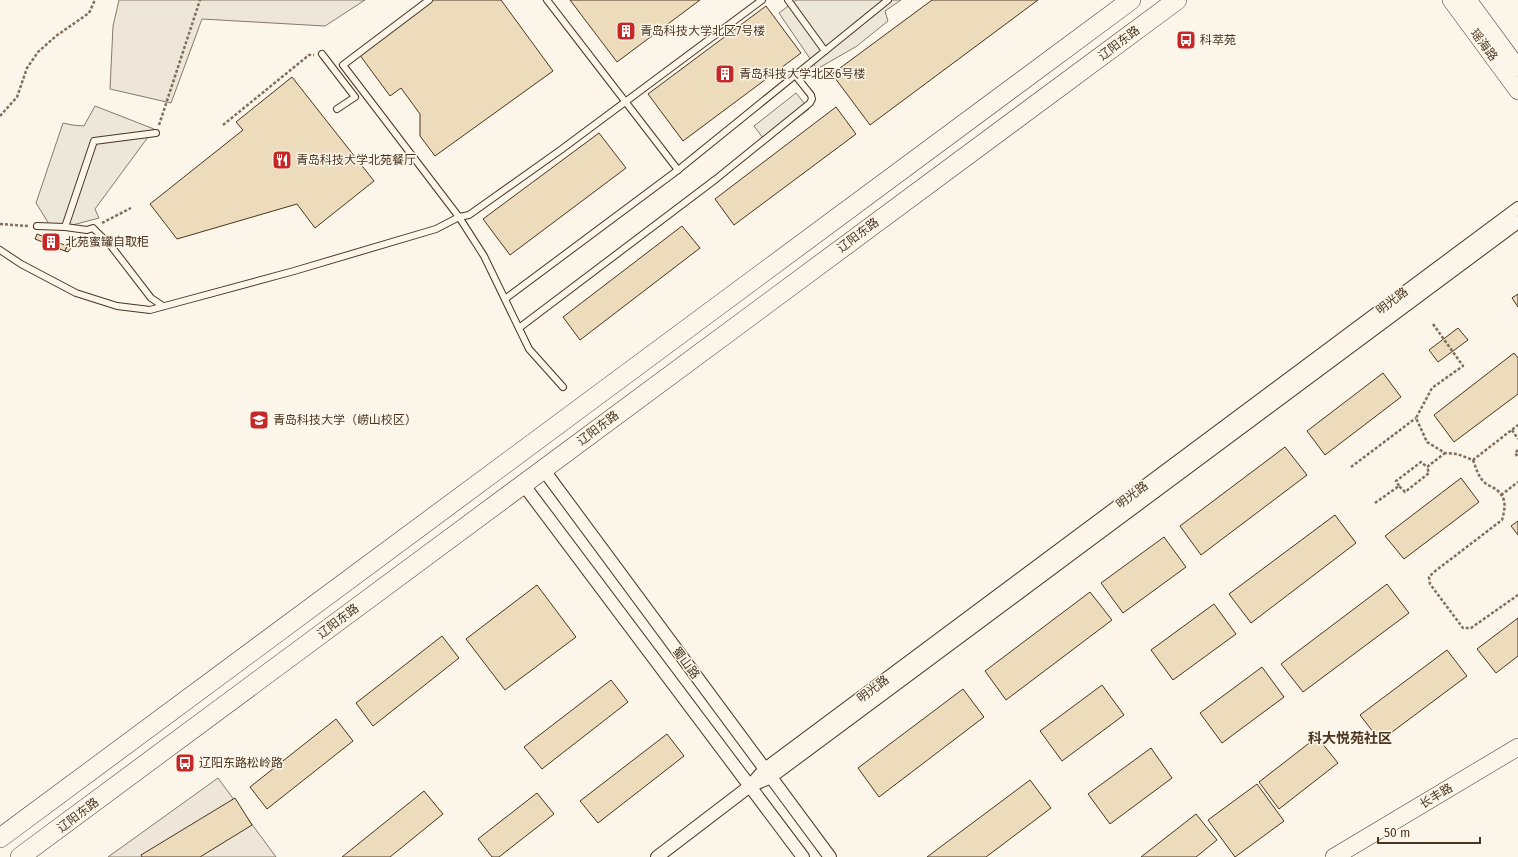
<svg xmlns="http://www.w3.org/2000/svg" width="1518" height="857" font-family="'Fira Sans','Noto Sans SC',sans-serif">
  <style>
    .green { fill: #ede6d9; stroke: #887966 }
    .parking { fill: #ede7d9; stroke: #887966 }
    .building { fill: #ecdcbc; stroke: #4a3520 }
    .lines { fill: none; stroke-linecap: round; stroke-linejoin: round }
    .lane-casing { stroke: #4a3520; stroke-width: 8 }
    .street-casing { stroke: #4a3520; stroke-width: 14 }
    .secondary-casing { stroke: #4a3520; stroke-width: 18 }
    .primary-casing { stroke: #4a3520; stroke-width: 20 }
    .path { stroke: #7f6f5c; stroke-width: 2.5; stroke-dasharray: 3 2; stroke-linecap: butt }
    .lane { stroke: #fbf6e9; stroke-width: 6 }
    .street { stroke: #fbf6e9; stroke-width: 12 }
    .secondary { stroke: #fbf6e9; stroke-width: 17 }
    .primary { stroke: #fbf6e9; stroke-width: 19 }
    .labels { text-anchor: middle; stroke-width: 3; stroke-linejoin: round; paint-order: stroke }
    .poi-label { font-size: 12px; fill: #4a3520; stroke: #fbf6e9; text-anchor: start }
    .street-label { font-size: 12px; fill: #4a3520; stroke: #fbf6e9 }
    .quarter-label { font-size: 14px; font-weight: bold; fill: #4a3520; stroke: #fbf6e9 }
  </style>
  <rect width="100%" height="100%" fill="#fbf6e9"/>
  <g class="green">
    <polygon points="119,0 365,0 325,26 202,19 171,103 110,89 113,26"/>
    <polygon points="218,778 276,857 108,857"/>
  </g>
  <g class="parking">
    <polygon points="796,0 901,0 885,11 888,21 857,46 817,69 779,13"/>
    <polygon points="796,93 809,109 766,142 754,126"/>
    <polygon points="95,106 154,129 95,209 99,218 65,227 49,224 36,203 63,123 72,125 84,126"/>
  </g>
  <g class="building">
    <polygon points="433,0 501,0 553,71 435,156 420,136 420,114 401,88 390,96 359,54"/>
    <polygon points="570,0 700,0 617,62"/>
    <polygon points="932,0 1038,0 870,125 832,74"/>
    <polygon points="766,6 801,53 683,141 648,94"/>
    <polygon points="292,77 374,181 315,228 297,204 177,239 150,204 243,130 236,122"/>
    <polygon points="836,107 856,134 734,225 715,199"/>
    <polygon points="599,133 626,168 510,255 483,219"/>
    <polygon points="682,226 700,248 580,340 563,317"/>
    <polygon points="37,234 67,246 65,251 35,239"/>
    <polygon points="67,246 71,248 68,252 65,251"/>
    <polygon points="1518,294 1518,307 1512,298"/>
    <polygon points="1458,328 1468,340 1438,362 1429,350"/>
    <polygon points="1514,353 1518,358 1518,394 1454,442 1434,415"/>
    <polygon points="1383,373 1401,397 1325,455 1307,431"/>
    <polygon points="1285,447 1307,475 1201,555 1180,526"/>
    <polygon points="1461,478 1479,502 1404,559 1385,536"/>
    <polygon points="1335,515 1356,543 1251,623 1229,594"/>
    <polygon points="1518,521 1518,535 1511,526"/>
    <polygon points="1164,537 1186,567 1123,613 1101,583"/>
    <polygon points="1387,584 1409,613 1303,692 1281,664"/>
    <polygon points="537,585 576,637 505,690 466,639"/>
    <polygon points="1090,592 1112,620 1006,700 985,671"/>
    <polygon points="1214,604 1236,634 1173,680 1151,650"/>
    <polygon points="1518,618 1518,656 1496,673 1477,649"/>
    <polygon points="442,636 459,658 373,726 356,703"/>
    <polygon points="1447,650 1467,676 1380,741 1360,715"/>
    <polygon points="1262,667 1284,697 1222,743 1200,713"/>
    <polygon points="611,680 628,702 542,769 524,747"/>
    <polygon points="1102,685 1124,715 1062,761 1040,731"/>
    <polygon points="963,689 984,717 879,797 858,768"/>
    <polygon points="336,719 353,741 267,809 250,787"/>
    <polygon points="667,734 684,756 598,823 580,801"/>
    <polygon points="1317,737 1338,763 1279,809 1259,782"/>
    <polygon points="1151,748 1172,778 1110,824 1088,794"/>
    <polygon points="1030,780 1051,808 986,857 927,857"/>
    <polygon points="1257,784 1284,821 1235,857 1208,820"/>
    <polygon points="424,791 443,814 390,857 342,857"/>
    <polygon points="537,793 554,814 499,857 492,857 478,839"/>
    <polygon points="235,798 252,825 200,857 142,857 141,855"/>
    <polygon points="1196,814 1217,840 1196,857 1141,857"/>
  </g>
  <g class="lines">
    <defs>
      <g id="lane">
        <polyline points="429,0 343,65 459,217 484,256 529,349 563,387"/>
        <polyline points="547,0 678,170"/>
        <polyline points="825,51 888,0"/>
        <polyline points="322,54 355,97 337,109"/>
        <polyline points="37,226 65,227 87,230 93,228 111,246 151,298 163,306"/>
        <polyline points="65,227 94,141 156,133"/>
        <polyline points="0,250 21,264 76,293 117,306 150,310 294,271 436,229 459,217 469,215 562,149 762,0"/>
        <polyline points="505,299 678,170 825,51 788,0"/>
        <polyline points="519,328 716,179 810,103 812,99 811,95 795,75"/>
      </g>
      <g id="street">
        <polyline points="543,469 830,857"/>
        <polyline points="523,484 803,857"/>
        <polyline points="755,784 771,777 1518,222"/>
        <polyline points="657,857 750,786 765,769 1518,208"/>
      </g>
      <g id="secondary">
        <polyline points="1451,0 1518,91"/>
        <polyline points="1468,0 1518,68"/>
        <polyline points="1334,857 1518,747"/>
      </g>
      <g id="primary">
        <polyline points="0,838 1131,0"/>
        <polyline points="20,857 1177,0"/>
      </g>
    </defs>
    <use href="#lane" class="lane-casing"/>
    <use href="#street" class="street-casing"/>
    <use href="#secondary" class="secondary-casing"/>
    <use href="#primary" class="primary-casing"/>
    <g class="path">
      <polyline points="0,116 17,97 27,68 38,52 56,36 89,13 95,0"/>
      <polyline points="159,125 200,0"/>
      <polyline points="223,125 309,55 314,55"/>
      <polyline points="102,223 131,208"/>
      <polyline points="0,224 28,226"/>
      <polyline points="1433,324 1463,366 1432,388 1416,418 1427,442 1445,453 1457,454 1473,460 1518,425"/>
      <polyline points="1512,430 1518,439"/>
      <polyline points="1518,450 1515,453 1518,457"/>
      <path d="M1473,460C1476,468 1478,476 1484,482C1488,486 1494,487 1498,491C1507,499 1505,509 1502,520L1434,572L1429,577L1430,584L1463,628H1471L1518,595"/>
      <polyline points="1351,467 1416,418"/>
      <polyline points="1399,486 1396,481 1421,462 1427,467"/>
      <polyline points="1501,495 1518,482"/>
      <polyline points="1375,503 1399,486 1405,492 1429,473 1427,467 1445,453"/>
    </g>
    <use href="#lane" class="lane"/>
    <use href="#street" class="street"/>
    <use href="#secondary" class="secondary"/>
    <use href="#primary" class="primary"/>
  </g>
  <defs>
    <symbol id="building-square" viewBox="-11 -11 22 22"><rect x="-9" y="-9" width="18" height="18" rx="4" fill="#c62828" stroke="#fbf6e9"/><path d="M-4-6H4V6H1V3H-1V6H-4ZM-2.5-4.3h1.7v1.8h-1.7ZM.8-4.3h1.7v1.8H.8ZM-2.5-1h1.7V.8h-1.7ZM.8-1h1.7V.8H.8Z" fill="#fff"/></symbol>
    <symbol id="bus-square" viewBox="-11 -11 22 22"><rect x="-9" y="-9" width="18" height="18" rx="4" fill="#c62828" stroke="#fbf6e9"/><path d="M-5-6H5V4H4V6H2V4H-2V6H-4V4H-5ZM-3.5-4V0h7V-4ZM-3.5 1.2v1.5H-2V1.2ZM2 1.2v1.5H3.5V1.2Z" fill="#fff"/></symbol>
    <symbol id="restaurant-square" viewBox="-11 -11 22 22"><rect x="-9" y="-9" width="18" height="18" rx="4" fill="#c62828" stroke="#fbf6e9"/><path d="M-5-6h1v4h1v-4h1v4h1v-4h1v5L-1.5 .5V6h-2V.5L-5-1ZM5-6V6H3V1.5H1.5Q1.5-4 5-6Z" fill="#fff"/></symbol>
    <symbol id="university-square" viewBox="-11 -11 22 22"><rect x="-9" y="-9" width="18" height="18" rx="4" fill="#c62828" stroke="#fbf6e9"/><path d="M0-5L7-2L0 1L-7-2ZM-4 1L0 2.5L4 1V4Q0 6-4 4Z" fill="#fff"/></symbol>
  </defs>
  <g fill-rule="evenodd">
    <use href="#building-square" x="615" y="20" width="22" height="22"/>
    <use href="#bus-square" x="1175" y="29" width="22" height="22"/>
    <use href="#building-square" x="714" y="63" width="22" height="22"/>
    <use href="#restaurant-square" x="271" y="149" width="22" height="22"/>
    <use href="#building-square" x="40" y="231" width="22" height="22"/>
    <use href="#university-square" x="248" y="409" width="22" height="22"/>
    <use href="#bus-square" x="174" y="752" width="22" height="22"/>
  </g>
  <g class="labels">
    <g class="poi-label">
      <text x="640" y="35">青岛科技大学北区7号楼</text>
      <text x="1200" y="44">科萃苑</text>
      <text x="739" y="78">青岛科技大学北区6号楼</text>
      <text x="296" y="164">青岛科技大学北苑餐厅</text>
      <text x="65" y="246">北苑蜜罐自取柜</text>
      <text x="273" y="424">青岛科技大学（崂山校区）</text>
      <text x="199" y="767">辽阳东路松岭路</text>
    </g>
    <g class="street-label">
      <text transform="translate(1119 43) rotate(-37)" y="4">辽阳东路</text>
      <text transform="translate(1484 45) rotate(53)" y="4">瑶海路</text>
      <text transform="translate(858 235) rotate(-37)" y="4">辽阳东路</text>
      <text transform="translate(1392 301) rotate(-37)" y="4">明光路</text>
      <text transform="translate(598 428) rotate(-37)" y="4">辽阳东路</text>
      <text transform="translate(1132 495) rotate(-37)" y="4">明光路</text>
      <text transform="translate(338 621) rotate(-37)" y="4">辽阳东路</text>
      <text transform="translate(686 663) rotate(53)" y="4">蜀山路</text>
      <text transform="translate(873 689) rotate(-37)" y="4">明光路</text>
      <text transform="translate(1436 796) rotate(-31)" y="4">长丰路</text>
      <text transform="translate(78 815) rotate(-37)" y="4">辽阳东路</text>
    </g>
    <g class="quarter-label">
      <text x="1350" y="743">科大悦苑社区</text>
    </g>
  </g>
  <path d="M1378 837v6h102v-6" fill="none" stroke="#4a3520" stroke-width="2"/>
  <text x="1384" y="837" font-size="12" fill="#4a3520" stroke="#fbf6e9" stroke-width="3" paint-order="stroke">50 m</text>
</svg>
